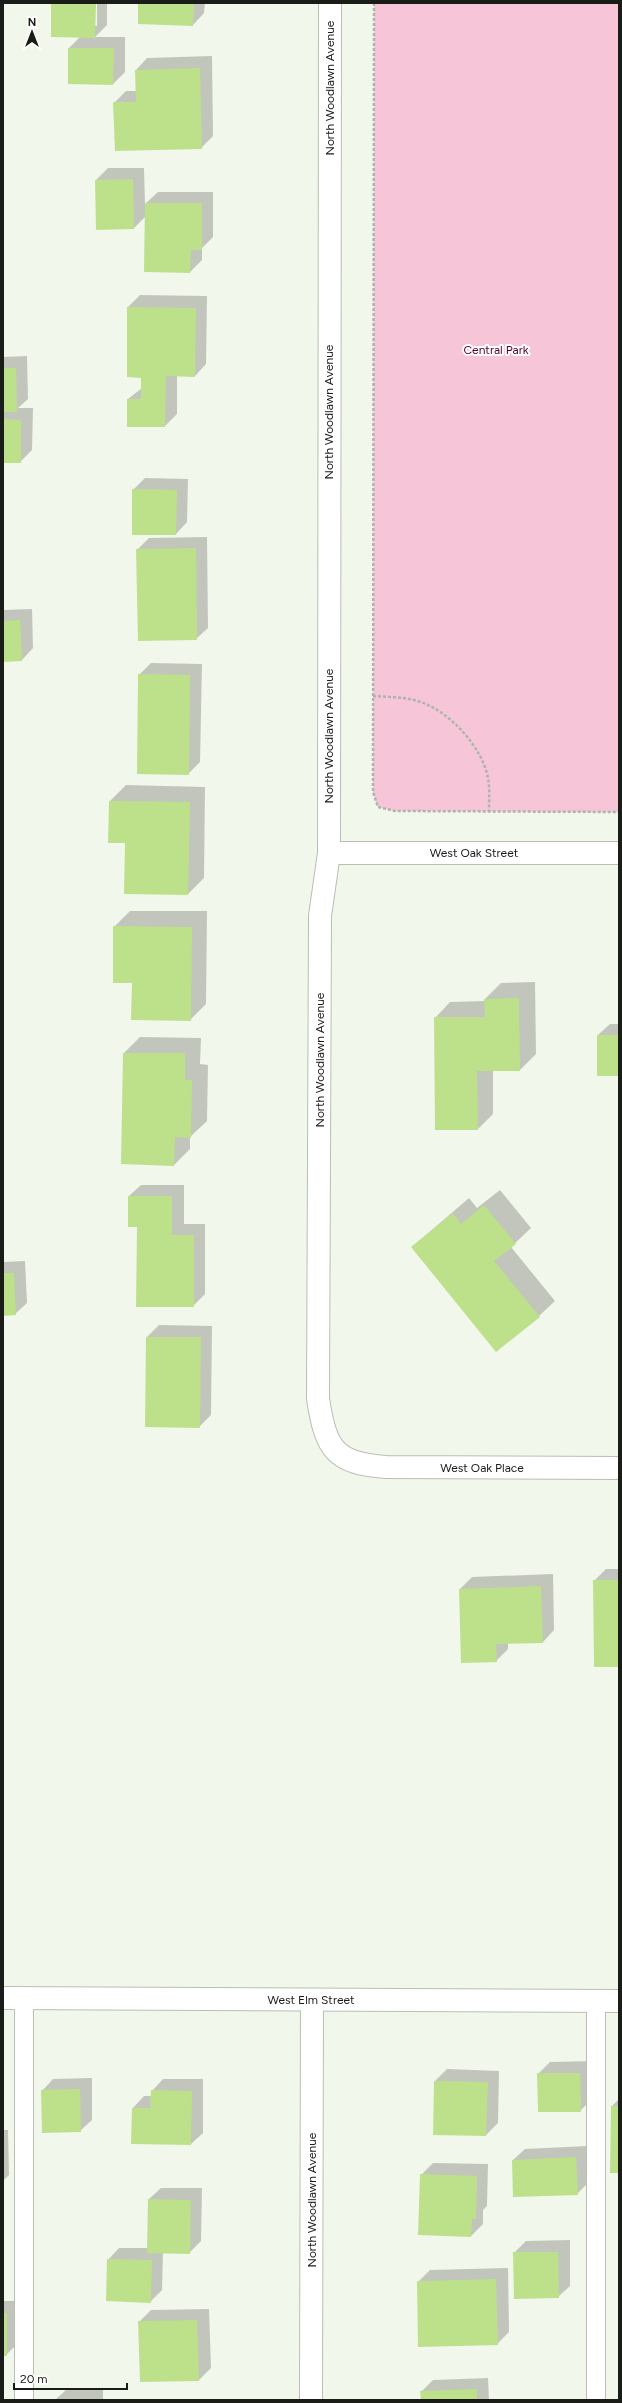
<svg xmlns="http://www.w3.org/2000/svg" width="622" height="2403" font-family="Figtree,sans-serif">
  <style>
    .green { fill: #f6c6d8 }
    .shadow { fill: #0003 }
    .building { fill: #bce18a }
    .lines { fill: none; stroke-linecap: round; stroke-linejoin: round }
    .lane-casing { stroke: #b9bfb3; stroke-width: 20 }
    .street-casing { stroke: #b9bfb3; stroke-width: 24 }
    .path { stroke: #afb3aa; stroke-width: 2.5; stroke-dasharray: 3 2; stroke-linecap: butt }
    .lane { stroke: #fff; stroke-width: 18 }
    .street { stroke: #fff; stroke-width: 22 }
    .labels { text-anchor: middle; stroke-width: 4; stroke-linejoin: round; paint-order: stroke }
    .street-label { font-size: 12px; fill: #1a1c18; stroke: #fff }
    .park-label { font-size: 12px; fill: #53002f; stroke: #fff }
  </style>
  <rect width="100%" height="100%" fill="#f2f7eb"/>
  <polygon class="green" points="374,3 619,3 619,812 395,811 378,807 373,792"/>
  <g class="shadow">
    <polygon points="52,3 95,3 95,26 97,26 97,3 107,3 107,25 95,37 125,37 125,72 113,84 69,48 81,36"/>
    <polygon points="139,3 205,3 204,13 193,25"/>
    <polygon points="212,56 213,136 201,148 114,103 126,91 136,91 136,70 147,58"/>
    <polygon points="108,168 144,168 145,204 158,192 213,192 213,237 202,248 202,260 190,272 146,216 134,228 96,180"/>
    <polygon points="140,295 207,296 206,364 195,376 177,376 177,414 165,426 128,399 142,388 142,377 128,376 128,307"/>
    <polygon points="27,356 28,399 18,408 33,408 32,450 20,462 3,462 3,357"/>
    <polygon points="145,478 188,479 187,522 176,534 133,490"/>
    <polygon points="207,537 208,628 196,639 137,550 149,538"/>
    <polygon points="32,609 33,648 22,660 3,661 3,610"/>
    <polygon points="151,663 202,664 200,762 188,774 139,675"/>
    <polygon points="126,785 205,787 204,878 188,894 126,842 109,842 110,801"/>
    <polygon points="130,911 207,911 206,1004 190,1020 133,982 114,927"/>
    <polygon points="535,982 536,1054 520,1070 493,1070 493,1114 478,1129 435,1018 450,1002 485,1001 485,999 501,983"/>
    <polygon points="610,1024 619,1024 619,1075 598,1035"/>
    <polygon points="140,1037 201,1038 200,1064 208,1065 207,1121 190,1137 190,1149 174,1165 122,1163 124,1053"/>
    <polygon points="141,1185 184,1185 184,1224 205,1224 205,1294 193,1306 138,1226 129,1196"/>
    <polygon points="500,1190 531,1228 511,1247 555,1301 539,1316 412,1247 469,1198 477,1208"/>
    <polygon points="25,1261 27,1303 15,1314 3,1315 3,1262"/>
    <polygon points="159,1325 212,1326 211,1415 199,1427 147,1337"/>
    <polygon points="606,1569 619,1569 619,1666 594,1581"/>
    <polygon points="553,1574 554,1630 543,1642 508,1643 508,1649 496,1661 460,1589 472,1577"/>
    <polygon points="592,2061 592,2099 580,2111 538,2074 550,2062"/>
    <polygon points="447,2069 499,2071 498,2123 486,2135 435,2081"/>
    <polygon points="92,2078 92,2120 80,2131 42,2091 53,2079"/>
    <polygon points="163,2079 203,2079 203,2133 191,2144 133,2108 144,2096 151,2096 152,2091"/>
    <polygon points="619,2099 619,2172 612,2106"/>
    <polygon points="3,2130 8,2130 9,2175 3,2181"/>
    <polygon points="587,2146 589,2182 577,2194 513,2160 525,2149"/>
    <polygon points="433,2163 488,2164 487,2206 483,2210 483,2224 471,2236 421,2175"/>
    <polygon points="161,2188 202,2188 201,2241 189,2253 163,2252 162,2290 150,2302 108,2260 119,2248 148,2248 149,2199"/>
    <polygon points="570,2240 570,2286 558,2297 514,2253 526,2241"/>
    <polygon points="508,2268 509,2332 497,2344 418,2282 430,2270"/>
    <polygon points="3,2301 18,2301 18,2343 6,2355 3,2355"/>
    <polygon points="209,2309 211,2368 199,2380 139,2322 151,2310"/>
    <polygon points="488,2378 489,2400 422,2400 421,2392 433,2380"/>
    <polygon points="67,2389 103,2389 103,2400 55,2400"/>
  </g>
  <g class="building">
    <polygon points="51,3 96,3 95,38 51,37"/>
    <polygon points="138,3 194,3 193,26 138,24"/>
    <polygon points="68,48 114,48 113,85 68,84"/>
    <polygon points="200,68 202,149 115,151 113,102 136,102 135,70"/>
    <polygon points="133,179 134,229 96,230 95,180"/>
    <polygon points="145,203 202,203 202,250 191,250 190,273 144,272"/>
    <polygon points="127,307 196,308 195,377 166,376 165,427 127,427 127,399 141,399 141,378 127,377"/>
    <polygon points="3,368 16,368 17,412 3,412"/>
    <polygon points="3,419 21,420 21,463 3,463"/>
    <polygon points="132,489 177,490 176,535 132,535"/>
    <polygon points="196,548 197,640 138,641 136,549"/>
    <polygon points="20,620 22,661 3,662 3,621"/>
    <polygon points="138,674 190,675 189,775 137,774"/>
    <polygon points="109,801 190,802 188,895 124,894 125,843 108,843"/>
    <polygon points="113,926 192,927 191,1021 131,1020 132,983 113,983"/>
    <polygon points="519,998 520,1071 477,1071 478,1130 435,1130 434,1017 485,1017 484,999"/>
    <rect x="597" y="1035" width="22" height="41"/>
    <polygon points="123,1053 185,1053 185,1080 192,1080 191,1138 175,1137 174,1166 121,1164"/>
    <polygon points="128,1196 172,1196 172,1235 194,1235 194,1307 136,1307 137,1227 128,1227"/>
    <polygon points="484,1205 516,1244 494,1261 540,1317 496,1352 411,1247 453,1213 461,1224"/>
    <polygon points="3,1273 14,1273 16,1315 3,1316"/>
    <polygon points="146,1337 201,1337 200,1428 145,1427"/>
    <polygon points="593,1580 619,1580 619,1667 594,1667"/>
    <polygon points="541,1586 543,1643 496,1644 497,1662 461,1663 459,1589"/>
    <polygon points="537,2073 580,2073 581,2112 538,2112"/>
    <polygon points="434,2081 488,2082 486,2136 433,2135"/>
    <polygon points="80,2089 81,2132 42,2133 41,2090"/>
    <polygon points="151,2090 192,2091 191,2145 131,2144 132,2108 150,2108"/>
    <polygon points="611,2106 619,2106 619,2173 610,2173"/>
    <polygon points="576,2157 578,2195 513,2197 512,2160"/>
    <polygon points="420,2174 477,2176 476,2219 472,2219 471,2237 418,2235"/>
    <polygon points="148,2199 191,2200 190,2254 147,2253"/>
    <polygon points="513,2252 558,2252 559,2298 514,2299"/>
    <polygon points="107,2259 152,2260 151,2303 106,2301"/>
    <polygon points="496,2279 498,2345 418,2347 417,2281"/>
    <rect x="3" y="2313" width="4" height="43"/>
    <polygon points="197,2320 199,2381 140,2382 138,2321"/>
    <polygon points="477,2389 477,2400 421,2400 420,2391"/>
  </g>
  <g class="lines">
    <defs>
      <g id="lane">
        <polyline points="24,1998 24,2400"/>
        <polyline points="596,2001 596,2400"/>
      </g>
      <g id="street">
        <path d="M330,3L329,853L320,916L318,1399C326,1449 334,1463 386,1467L619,1468"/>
        <polyline points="329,853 619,853"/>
        <polyline points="3,1998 619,2001"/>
        <polyline points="311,2400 312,2000"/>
      </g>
    </defs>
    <use href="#lane" class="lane-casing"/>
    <use href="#street" class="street-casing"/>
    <g class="path">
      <polyline points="374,3 373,792 378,807 395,811 619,812"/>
      <path d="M373,696C392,697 413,697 430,706C455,718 483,750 488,778C490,789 489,800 489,811"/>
    </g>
    <use href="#lane" class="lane"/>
    <use href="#street" class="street"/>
  </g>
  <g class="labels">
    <g class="street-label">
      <text transform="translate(330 88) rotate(-90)" y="4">North Woodlawn Avenue</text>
      <text transform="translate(329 412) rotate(-90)" y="4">North Woodlawn Avenue</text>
      <text transform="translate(329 736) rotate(-90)" y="4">North Woodlawn Avenue</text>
      <text x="474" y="857">West Oak Street</text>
      <text transform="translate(320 1060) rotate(-90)" y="4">North Woodlawn Avenue</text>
      <text x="482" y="1472">West Oak Place</text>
      <text x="311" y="2004">West Elm Street</text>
      <text transform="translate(312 2200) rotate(-90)" y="4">North Woodlawn Avenue</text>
    </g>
    <g class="park-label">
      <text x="496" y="354">Central Park</text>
    </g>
  </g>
  <rect width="622" height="2403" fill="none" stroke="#1a1c18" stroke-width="8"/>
  <g transform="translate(32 32)" stroke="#ffffff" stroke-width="3" paint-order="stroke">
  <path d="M0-3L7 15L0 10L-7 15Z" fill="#1a1c18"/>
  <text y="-6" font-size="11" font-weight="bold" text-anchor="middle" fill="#1a1c18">N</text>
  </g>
  <path d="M14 2383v6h113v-6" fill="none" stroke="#1a1c18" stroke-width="2"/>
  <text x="20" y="2383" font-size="12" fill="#1a1c18" stroke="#ffffff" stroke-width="3" paint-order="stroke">20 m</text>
</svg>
